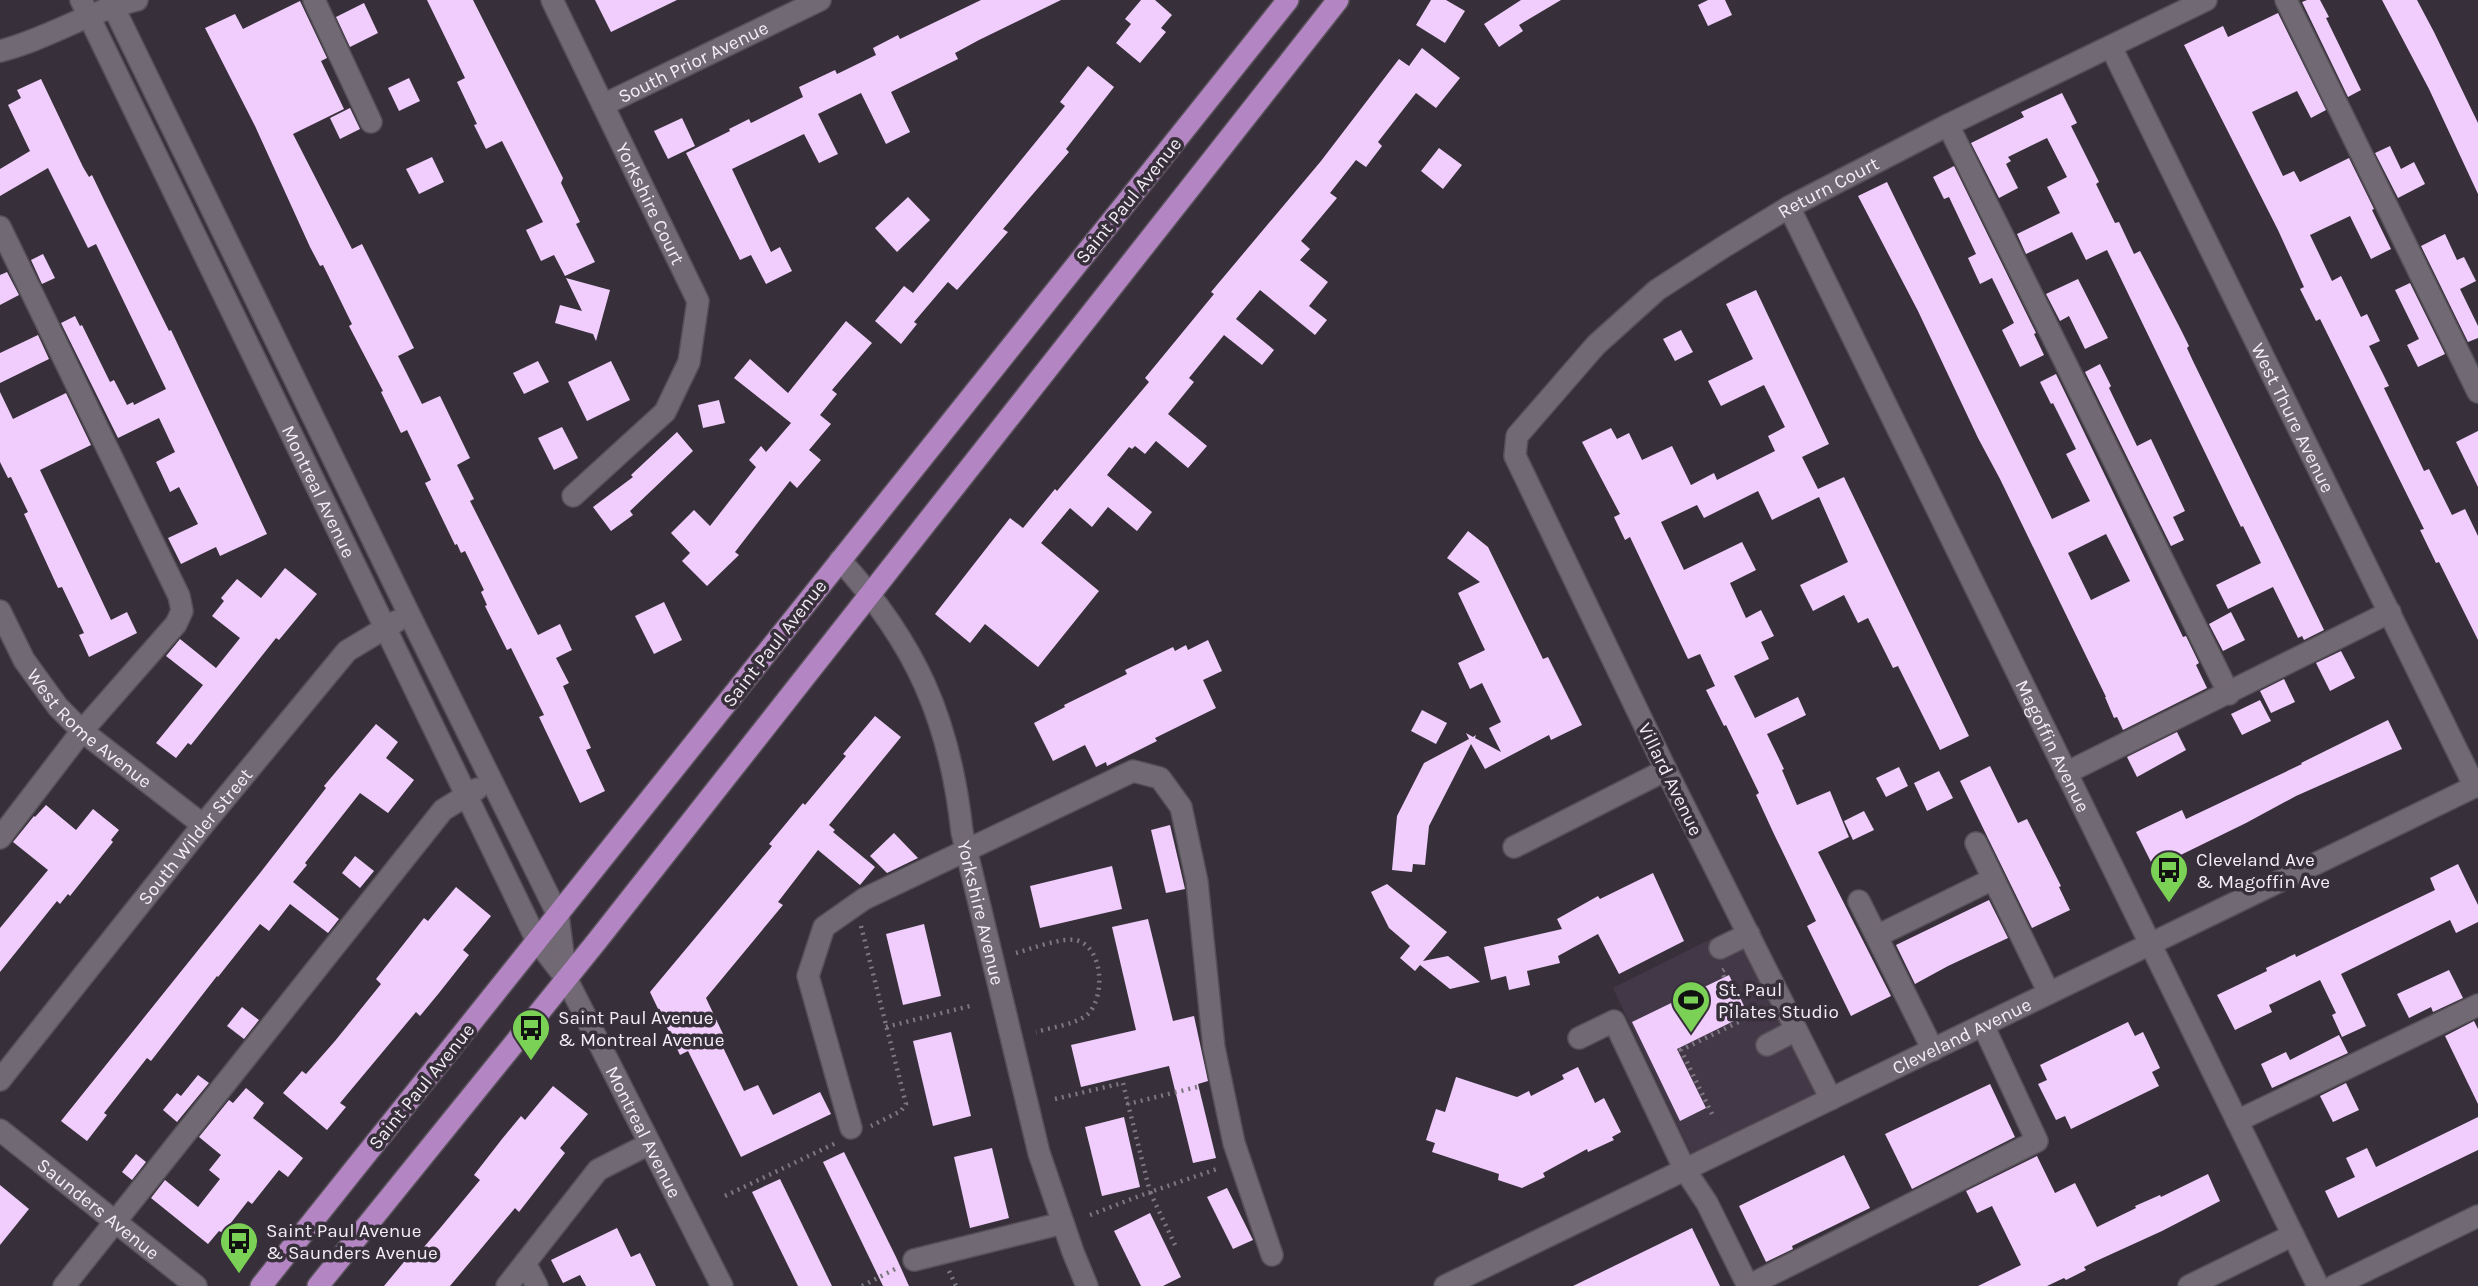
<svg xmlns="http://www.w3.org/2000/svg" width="2478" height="1286" font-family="Karla,sans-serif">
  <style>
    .built { fill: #433847 }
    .building { fill: #f0cdfc; fill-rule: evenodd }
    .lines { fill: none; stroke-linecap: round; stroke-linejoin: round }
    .minor-casing { stroke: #565058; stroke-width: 24 }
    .major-casing { stroke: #565058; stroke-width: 24 }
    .path { stroke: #7d7780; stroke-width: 4.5; stroke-dasharray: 2 5; stroke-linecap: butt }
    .minor { stroke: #716973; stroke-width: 21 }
    .major { stroke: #b485c3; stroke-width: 21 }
    .labels { text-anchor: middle; stroke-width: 7; stroke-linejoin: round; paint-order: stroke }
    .street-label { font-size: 19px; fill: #f3eef5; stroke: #37303a }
    .poi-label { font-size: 19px; fill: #f3eef5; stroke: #37303a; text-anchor: start }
  </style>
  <rect width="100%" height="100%" fill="#37303a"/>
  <polygon class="built" points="1747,921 1836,1098 1697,1166 1613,988"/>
  <g class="building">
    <polygon points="427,0 473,0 563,178 561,183 580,222 576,224 595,262 565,276 554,255 541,261 526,230 543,222 502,141 486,149 474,125 477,124 457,82 465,78"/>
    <polygon points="595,0 677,0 611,32"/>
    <polygon points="981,0 1061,0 979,40 955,53 958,59 891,92 910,132 886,144 861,93 818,114 838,154 819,163 804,134 732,169 771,252 780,247 792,271 766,284 751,255 740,260 686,153 730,131 729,129 749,119 751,123 803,97 799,87 835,70 837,74 876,55 873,48 898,35 900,39"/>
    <polygon points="1141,0 1155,0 1172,15 1161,28 1166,32 1140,63 1116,43 1131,24 1125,19"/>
    <polygon points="1431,0 1446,0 1465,11 1445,43 1416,25"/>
    <polygon points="1521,0 1561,0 1519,25 1523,31 1499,47 1484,24"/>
    <polygon points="1708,0 1725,0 1732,15 1708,26 1698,5"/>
    <polygon points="2307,0 2320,0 2329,17 2326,18 2361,90 2348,97 2302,2"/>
    <polygon points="2382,0 2417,0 2434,32 2478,123 2478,194 2429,89"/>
    <polygon points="300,1 327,58 321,61 344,109 293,134 352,249 362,244 414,348 398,356 422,404 440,396 470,458 457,465 474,499 470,501 538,635 560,624 572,650 556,658 569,683 563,686 591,748 586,750 605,791 580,803 539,717 544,715 511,648 507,650 485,606 487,605 481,592 484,590 465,551 461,553 457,544 455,545 425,483 431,480 407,430 401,433 381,392 383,391 349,326 352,324 348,316 323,265 320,266 310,247 255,126 205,28 235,14 243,29"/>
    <polygon points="364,3 378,33 350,47 336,17"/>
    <polygon points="2278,13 2326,110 2311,118 2297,91 2252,112 2283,176 2294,171 2300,182 2349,158 2374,209 2372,210 2391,249 2371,259 2350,216 2310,235 2332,281 2341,276 2361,317 2367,314 2380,341 2369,346 2389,386 2384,388 2424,471 2429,469 2452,515 2465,509 2478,536 2478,640 2439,562 2436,563 2420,530 2424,529 2320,319 2316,321 2300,289 2304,287 2278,230 2184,45 2223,26 2228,37"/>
    <polygon points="1422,48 1460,78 1436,108 1416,93 1378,142 1382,146 1366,167 1356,160 1330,193 1337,198 1301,241 1310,249 1300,260 1328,282 1309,306 1327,320 1315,335 1260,290 1236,319 1274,350 1262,365 1224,335 1189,378 1194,382 1168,414 1207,446 1188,468 1156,441 1145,454 1135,446 1132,449 1129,447 1107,475 1152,512 1137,531 1108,507 1092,527 1070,508 1041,543 1099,591 1038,667 985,624 970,643 935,614 1010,518 1023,528 1055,489 1057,491 1090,452 1149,382 1145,378 1214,294 1211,292 1321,161 1399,59 1409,66"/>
    <polygon points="1088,66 1114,87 1066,149 1069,152 1003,229 1008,232 957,290 948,282 914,322 917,324 901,344 875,321 904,286 913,293 1065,106 1060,102"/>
    <polygon points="409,78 420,101 399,111 388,88"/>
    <polygon points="41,79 83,167 89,177 92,175 105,202 169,331 171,330 267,534 220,556 216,547 181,564 168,538 198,524 179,487 170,492 156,462 175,452 159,418 118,438 61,323 75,316 80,326 82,325 110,382 114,380 127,405 133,402 134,405 166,389 96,244 88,248 48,168 0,196 0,169 30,151 8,105 21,98 17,90"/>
    <polygon points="2062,93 2077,123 2071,126 2099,182 2096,184 2115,223 2119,222 2134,254 2140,251 2179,326 2189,346 2187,348 2192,359 2324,630 2304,640 2302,636 2298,638 2273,587 2228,609 2216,585 2261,563 2243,526 2241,527 2107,250 2086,260 2072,232 2026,254 2017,234 2060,213 2047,187 2067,177 2047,138 2008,157 2011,161 2006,164 2018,188 1999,198 1971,143 2024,117 2021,112"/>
    <polygon points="350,108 360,129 340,139 330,118"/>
    <polygon points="682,118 695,146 668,159 654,131"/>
    <polygon points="2390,146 2401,169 2414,162 2425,184 2398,198 2375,153"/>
    <polygon points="1439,148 1462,165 1443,189 1421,171"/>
    <polygon points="432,157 444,182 419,194 406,169"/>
    <polygon points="1954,166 2036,333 2034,334 2044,355 2020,367 2002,330 2014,323 1992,278 1980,284 1968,258 1976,254 1949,197 1944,199 1933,177"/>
    <path d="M1887,182L2052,519L2090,501L2066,454L2076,449L2053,403L2051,404L2040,382L2056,374L2183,637L2186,636L2199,663L2196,665L2207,688L2123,730L2117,717L2114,718L2105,697H2106L2000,479L1978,438L1918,311L1858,196ZM2106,534L2130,581L2091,600L2068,553Z"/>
    <polygon points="908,197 930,220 897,252 875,228"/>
    <polygon points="2445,234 2457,260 2464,257 2476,281 2460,289 2478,326 2478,338 2468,342 2421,246"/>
    <polygon points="43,254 55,278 42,284 31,260"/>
    <polygon points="7,272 19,295 0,305 0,275"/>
    <polygon points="566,278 610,290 596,341 593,334 555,323 560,305 582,311"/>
    <polygon points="2078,279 2108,338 2085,349 2069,316 2060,321 2046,294"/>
    <polygon points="2410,283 2445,354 2418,367 2407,345 2419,339 2395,290"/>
    <polygon points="1756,290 1829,444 1802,457 1818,489 1844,477 1969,736 1940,750 1898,666 1893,668 1868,618 1858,623 1844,595 1813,611 1800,585 1848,562 1819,497 1772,520 1758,491 1704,518 1697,505 1661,522 1684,570 1742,542 1756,570 1730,583 1746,618 1761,610 1774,636 1761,642 1769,659 1734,676 1755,718 1798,697 1806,715 1767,734 1784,769 1782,770 1797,805 1830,791 1849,837 1818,852 1891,996 1851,1016 1807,926 1816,921 1773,832 1756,795 1759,793 1726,725 1724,726 1706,690 1715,686 1700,654 1688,659 1630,537 1625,540 1614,517 1620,514 1582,442 1611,428 1617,439 1629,433 1642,460 1672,446 1691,485 1714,473 1717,480 1775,451 1768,436 1785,427 1764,385 1721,406 1708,381 1753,359 1726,304"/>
    <polygon points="846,321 872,343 832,390 837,394 820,415 831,424 809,450 821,460 797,488 790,481 735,552 739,555 707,586 682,561 690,553 671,533 694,510 710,526 756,467 749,460 761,446 766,452 791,423 734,378 750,359 788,393"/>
    <polygon points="1681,330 1693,352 1675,361 1663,339"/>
    <polygon points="38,335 49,359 0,383 0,353"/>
    <polygon points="538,361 549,382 524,394 513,373"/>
    <polygon points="611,361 630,400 587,421 568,382"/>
    <polygon points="2100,364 2111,386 2109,388 2137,446 2151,439 2185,511 2173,517 2184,540 2171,546 2085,372"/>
    <polygon points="0,392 13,419 66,393 91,445 40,470 111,620 127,612 137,633 89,657 79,635 84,633 62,587 58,588 24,514 28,512 11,477 8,478 0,462"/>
    <polygon points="719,400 725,423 703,428 698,405"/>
    <polygon points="562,427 578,458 554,470 538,438"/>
    <polygon points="2478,431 2478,487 2456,442"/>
    <polygon points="677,432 693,451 630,511 633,515 611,531 593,507 633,477 631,475"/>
    <polygon points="1468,531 1488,547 1543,659 1548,657 1582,725 1551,740 1549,735 1485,769 1471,744 1429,826 1425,865 1413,864 1412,872 1392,870 1397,816 1424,763 1469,739 1466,733 1473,737 1476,735 1475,738 1501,752 1489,728 1501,722 1482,683 1470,689 1458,663 1485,650 1458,593 1480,582 1447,558"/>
    <polygon points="285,568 317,594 279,640 276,638 191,745 188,743 176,758 156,743 203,685 166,656 180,639 216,668 240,638 212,616 224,601 221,598 237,579 261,598"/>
    <polygon points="664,602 682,640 654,654 635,616"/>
    <polygon points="2231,612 2245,640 2223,651 2209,624"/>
    <polygon points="1208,640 1222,671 1203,680 1216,708 1155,738 1157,741 1107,766 1106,762 1096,767 1085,745 1053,761 1034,723 1065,707 1064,705 1127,674 1125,670 1173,647 1175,651 1186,645 1188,650"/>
    <polygon points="2341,651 2355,678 2330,691 2316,663"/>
    <polygon points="2284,679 2295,702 2271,713 2260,691"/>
    <polygon points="2260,700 2271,721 2242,735 2231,714"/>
    <polygon points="1422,710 1447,723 1436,744 1411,731"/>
    <polygon points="875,716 901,737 829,825 835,830 833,832 875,867 860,885 818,850 778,902 783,905 706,998 723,1034 718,1037 744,1091 758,1085 773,1115 820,1092 831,1114 741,1157 688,1051 680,1055 650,992 772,846 769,844 803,803 805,805 846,756 843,754"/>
    <polygon points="2388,720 2402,749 2296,796 2246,823 2154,868 2136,832 2182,810 2186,819 2302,764 2301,763"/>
    <polygon points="376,724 398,742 386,758 414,780 388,813 360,793 305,863 307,865 293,882 339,919 328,933 290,904 269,931 260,924 218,977 217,976 151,1061 147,1058 104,1113 107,1115 87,1141 61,1121 260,873 326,788 324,786"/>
    <polygon points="2177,732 2186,750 2137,777 2127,757"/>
    <polygon points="1990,766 2018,823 2027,819 2061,886 2059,887 2070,910 2032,928 1960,781"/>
    <polygon points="1899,767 1908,786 1886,797 1876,778"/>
    <polygon points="1939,771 1953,798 1927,811 1914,783"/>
    <polygon points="46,805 76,830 93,809 119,830 111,840 113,842 70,896 68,894 60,904 57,901 0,972 0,928 48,870 13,842 34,816 35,817"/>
    <polygon points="1864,811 1874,830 1853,840 1844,821"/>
    <polygon points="1170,825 1185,889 1166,893 1151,830"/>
    <polygon points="894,833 918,858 887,873 870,856"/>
    <polygon points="355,856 374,871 360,888 342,873"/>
    <polygon points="2458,864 2478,905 2478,922 2456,933 2450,920 2341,974 2366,1026 2342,1037 2332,1015 2336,1013 2320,980 2269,1005 2272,1012 2235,1030 2217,995 2267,971 2266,968 2295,954 2296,957 2435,890 2430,878"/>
    <polygon points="1112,866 1122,909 1040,928 1030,886"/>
    <polygon points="1653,873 1684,941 1619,974 1598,934 1558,956 1560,963 1527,971 1530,985 1509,990 1506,976 1491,980 1484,947 1562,929 1557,919 1598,896 1600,899"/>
    <polygon points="1387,884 1447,932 1423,961 1448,956 1480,982 1450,989 1420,965 1415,971 1400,958 1410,946 1389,928 1371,892"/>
    <polygon points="456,887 491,916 463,950 469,955 439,993 420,1016 416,1012 340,1103 346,1107 327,1130 283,1093 302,1071 306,1074 335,1041 381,984 376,979 406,941 424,918 428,921"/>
    <polygon points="1989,900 2008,938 1948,966 1915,984 1896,945"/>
    <polygon points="1148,919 1173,1021 1194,1016 1208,1081 1198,1084 1216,1158 1193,1163 1169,1066 1081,1087 1071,1045 1136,1030 1112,927"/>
    <polygon points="924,924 941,996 903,1005 886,934"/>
    <polygon points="2449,970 2463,998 2433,1012 2431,1007 2409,1018 2397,994"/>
    <polygon points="1729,975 1748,1014 1677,1049 1706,1108 1680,1121 1632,1022"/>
    <polygon points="242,1007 259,1020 244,1039 227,1026"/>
    <polygon points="2474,1021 2478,1029 2478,1104 2445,1036"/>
    <polygon points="2128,1022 2135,1036 2143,1032 2160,1068 2152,1072 2159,1086 2071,1129 2065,1116 2056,1120 2038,1084 2047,1080 2040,1065"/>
    <polygon points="951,1032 971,1116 933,1126 913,1041"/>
    <polygon points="2339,1035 2348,1053 2272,1088 2261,1064 2286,1052 2290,1060"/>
    <polygon points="1578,1067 1595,1103 1604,1098 1621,1132 1612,1137 1614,1140 1588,1152 1587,1149 1543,1173 1545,1177 1522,1188 1498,1180 1499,1174 1432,1152 1435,1143 1426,1140 1436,1109 1445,1112 1456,1077 1517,1097 1529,1091 1531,1096 1564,1079 1562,1075"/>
    <polygon points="198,1075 209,1083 177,1122 163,1110 177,1093 181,1096"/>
    <polygon points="2346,1083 2359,1110 2333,1122 2320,1096"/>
    <polygon points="1990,1084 2015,1137 1912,1189 1885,1134"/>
    <polygon points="553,1086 588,1114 560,1148 565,1153 519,1212 515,1208 450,1286 384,1286 408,1257 412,1261 441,1227 480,1180 474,1175 502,1139 521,1116 525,1120"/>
    <polygon points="246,1088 264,1103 253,1118 303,1158 288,1177 279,1170 252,1204 248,1201 223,1233 219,1231 208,1244 151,1198 165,1180 198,1207 220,1179 209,1170 221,1155 199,1137 229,1100 233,1103"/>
    <polygon points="1124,1117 1140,1187 1102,1196 1085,1127"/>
    <polygon points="2478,1117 2478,1150 2338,1218 2325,1191 2355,1177 2346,1158 2367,1148 2376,1167"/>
    <polygon points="992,1148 1009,1218 970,1228 954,1157"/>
    <polygon points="844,1152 896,1257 909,1286 883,1286 823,1162"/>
    <polygon points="136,1154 146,1162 132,1180 122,1172"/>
    <polygon points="1844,1155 1870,1208 1792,1246 1793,1249 1766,1262 1739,1206"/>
    <polygon points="2037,1156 2055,1193 2075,1183 2097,1227 2136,1208 2135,1206 2160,1195 2161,1197 2208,1174 2220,1201 2162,1231 2094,1262 2084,1267 2086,1270 2066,1280 2064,1278 2047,1286 1978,1286 2021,1265 1992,1206 1977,1213 1966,1191"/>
    <polygon points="780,1179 832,1286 798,1286 752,1192"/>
    <polygon points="0,1185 29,1209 0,1245"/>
    <polygon points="1227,1188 1253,1240 1233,1249 1207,1197"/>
    <polygon points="1150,1213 1181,1277 1163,1286 1141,1286 1114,1231"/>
    <polygon points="617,1228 631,1257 640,1253 656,1286 586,1286 580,1275 563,1283 551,1260"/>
    <polygon points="1692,1228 1720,1286 1573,1286"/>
  </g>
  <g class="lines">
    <defs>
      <g id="minor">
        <path id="s1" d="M81,0L537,941L566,978L722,1286"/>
        <polyline points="110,0 409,614 558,915 566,978"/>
        <polyline points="314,0 371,122"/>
        <path id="s2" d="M552,0L698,301L689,362L665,412L573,496"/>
        <polyline points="2286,0 2478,392"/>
        <path id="s3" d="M2111,47L2475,787"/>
        <path d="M0,51C48,39 89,11 137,0"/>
        <path id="s4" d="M603,105L820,0"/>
        <polyline points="1948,125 2229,694"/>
        <path id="s5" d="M1789,207L2318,1286"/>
        <polyline points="0,227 179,596 182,611 176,624 82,731 0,838"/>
        <path id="s6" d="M840,560C916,643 950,720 962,832L1039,1153L1073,1252L1087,1286"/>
        <path id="s7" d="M0,611L24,660L58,707L82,731L203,825"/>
        <polyline points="2066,773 2390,612"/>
        <polyline points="1976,843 2049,993"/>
        <polyline points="1514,847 1666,770"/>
        <polyline points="1859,901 1933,1050"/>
        <polyline points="1877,936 1993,879"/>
        <polyline points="1720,948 1749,934"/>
        <polyline points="1579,1038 1614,1021 1685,1170 1707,1203 1748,1286"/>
        <polyline points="1767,1045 1796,1030"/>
        <path id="s8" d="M0,1080L203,825L347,651L397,621"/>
        <path id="s9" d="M1831,1099L1666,770L1515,456L1517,436L1596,345L1657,290L1725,246L1789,207L1948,125L2206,0"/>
        <polyline points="2237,1121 2478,1005"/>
        <polyline points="851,1128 808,976 824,927 864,899 1133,771 1160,778 1181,807 1197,882 1214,1048 1234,1143 1272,1255"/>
        <path id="s10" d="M0,1130L196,1286"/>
        <polyline points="914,1260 1063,1223"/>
        <polyline points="525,1263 537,1286"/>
        <polyline points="64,1286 443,810 477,789"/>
        <polyline points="507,1286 598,1170 649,1144"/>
        <path id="s11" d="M1445,1286L2478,785"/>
        <polyline points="1748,1286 2037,1141 1983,1025"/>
        <polyline points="2189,1286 2293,1235"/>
        <polyline points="2334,1286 2478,1216"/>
      </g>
      <g id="major">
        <polyline points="261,1286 1288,0"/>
        <polyline points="318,1286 597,941 1338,0"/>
      </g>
    </defs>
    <use href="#minor" class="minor-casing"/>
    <use href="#major" class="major-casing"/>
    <g class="path">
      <polyline points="861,926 906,1104 901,1111 871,1126"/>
      <path d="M1016,953C1031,949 1059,938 1075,940C1103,945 1106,996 1088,1014C1075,1025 1052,1027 1036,1032"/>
      <polyline points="1724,977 1722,971 1725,969"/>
      <polyline points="886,1027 970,1006"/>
      <polyline points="1055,1099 1123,1083 1128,1104"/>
      <polyline points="1712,1114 1681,1050 1753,1015"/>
      <polyline points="725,1196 838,1142"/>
      <polyline points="1090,1215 1150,1192 1128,1104 1201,1086"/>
      <polyline points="1175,1245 1150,1192 1220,1168"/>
      <polyline points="949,1271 956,1286"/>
      <polyline points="862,1286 895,1269"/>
    </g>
    <use href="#minor" class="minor"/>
    <use href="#major" class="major"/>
  </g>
  <defs>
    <symbol id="bus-pin" viewBox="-11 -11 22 30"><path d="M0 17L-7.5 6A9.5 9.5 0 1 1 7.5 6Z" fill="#7bd156" stroke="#37303a"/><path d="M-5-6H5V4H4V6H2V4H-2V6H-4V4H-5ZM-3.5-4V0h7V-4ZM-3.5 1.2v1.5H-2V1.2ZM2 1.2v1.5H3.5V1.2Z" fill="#111"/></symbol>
    <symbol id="stadium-pin" viewBox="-11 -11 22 30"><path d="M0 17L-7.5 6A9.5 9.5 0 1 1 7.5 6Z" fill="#7bd156" stroke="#37303a"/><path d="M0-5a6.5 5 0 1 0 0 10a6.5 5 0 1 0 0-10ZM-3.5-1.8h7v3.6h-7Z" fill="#111"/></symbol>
  </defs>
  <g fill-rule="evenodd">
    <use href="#bus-pin" x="2147" y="848" width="44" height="60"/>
    <use href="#stadium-pin" x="1669" y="978" width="44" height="60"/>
    <use href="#bus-pin" x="509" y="1006" width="44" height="60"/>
    <use href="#bus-pin" x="217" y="1219" width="44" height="60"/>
  </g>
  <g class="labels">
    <g class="street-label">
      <text dy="7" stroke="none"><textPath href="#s4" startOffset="100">South Prior Avenue</textPath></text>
      <text dy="7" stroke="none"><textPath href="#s9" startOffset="1139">Return Court</textPath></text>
      <text transform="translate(1128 200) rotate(-51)" y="7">Saint Paul Avenue</text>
      <text dy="7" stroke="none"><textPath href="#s2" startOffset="226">Yorkshire Court</textPath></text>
      <text dy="7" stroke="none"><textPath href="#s3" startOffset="413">West Thure Avenue</textPath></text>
      <text dy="7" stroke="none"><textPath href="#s1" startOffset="546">Montreal Avenue</textPath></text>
      <text transform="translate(774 643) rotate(-52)" y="7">Saint Paul Avenue</text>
      <text dy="7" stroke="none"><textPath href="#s7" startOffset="150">West Rome Avenue</textPath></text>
      <text dy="7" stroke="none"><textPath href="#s5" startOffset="600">Magoffin Avenue</textPath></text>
      <text transform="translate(1671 779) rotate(64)" y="7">Villard Avenue</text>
      <text dy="7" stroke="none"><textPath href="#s8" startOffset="312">South Wilder Street</textPath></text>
      <text dy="7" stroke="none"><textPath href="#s6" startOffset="387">Yorkshire Avenue</textPath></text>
      <text dy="7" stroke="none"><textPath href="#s11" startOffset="574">Cleveland Avenue</textPath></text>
      <text transform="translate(421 1086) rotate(-51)" y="7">Saint Paul Avenue</text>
      <text dy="7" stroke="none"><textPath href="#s1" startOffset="1265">Montreal Avenue</textPath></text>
      <text dy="7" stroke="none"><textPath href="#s10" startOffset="126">Saunders Avenue</textPath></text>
    </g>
    <g class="poi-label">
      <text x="2196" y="866">Cleveland Ave<tspan x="2196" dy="22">&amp; Magoffin Ave</tspan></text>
      <text x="1718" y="996">St. Paul<tspan x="1718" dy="22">Pilates Studio</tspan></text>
      <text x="558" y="1024">Saint Paul Avenue<tspan x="558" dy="22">&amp; Montreal Avenue</tspan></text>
      <text x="266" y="1237">Saint Paul Avenue<tspan x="266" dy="22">&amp; Saunders Avenue</tspan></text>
    </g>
  </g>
</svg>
